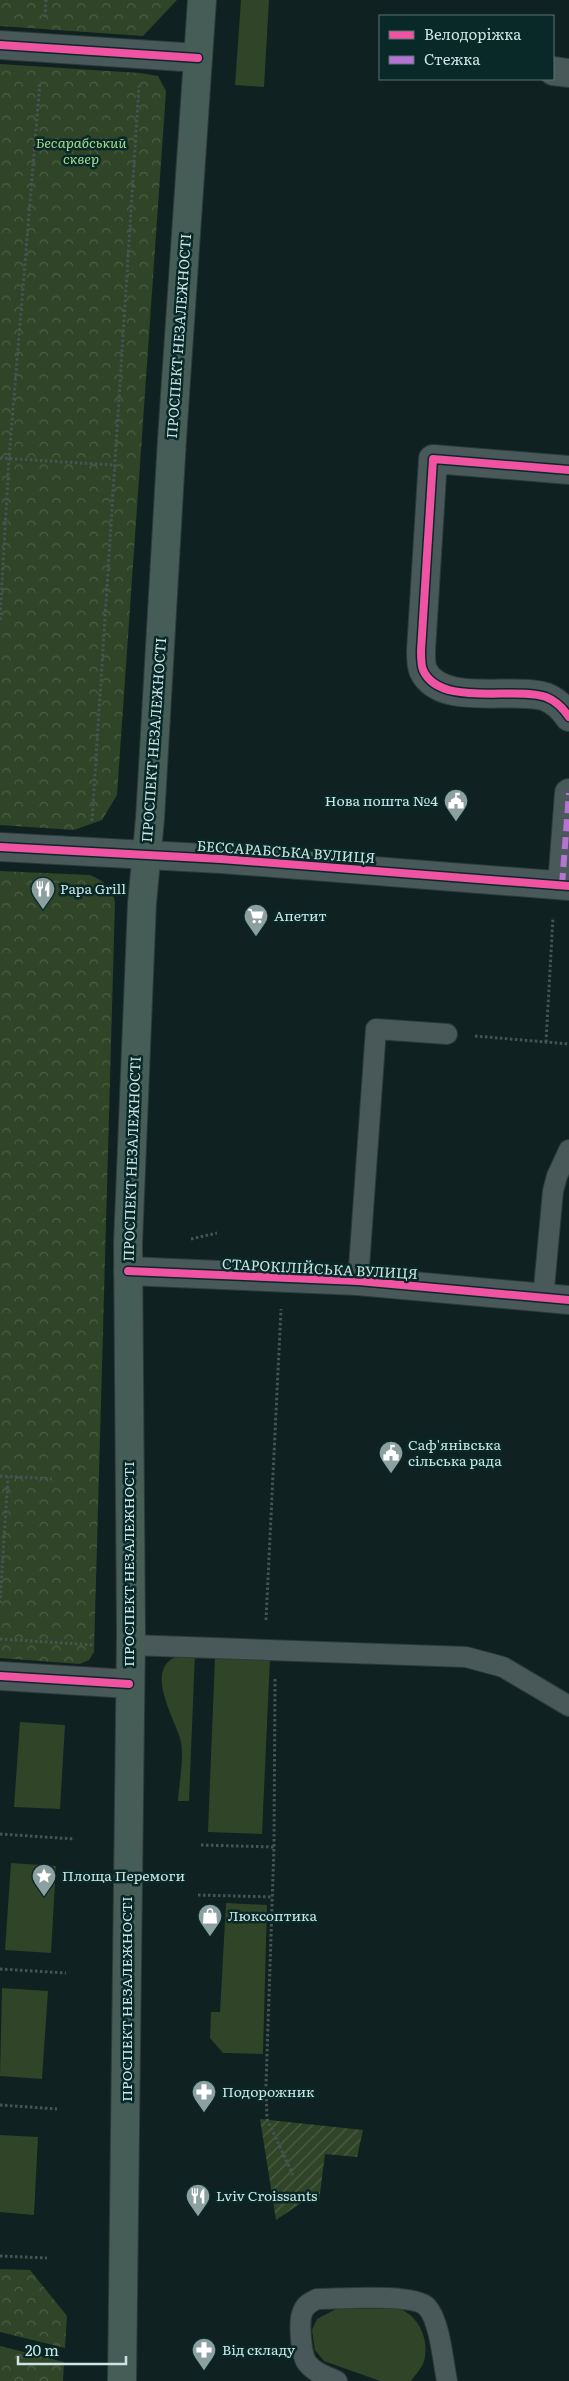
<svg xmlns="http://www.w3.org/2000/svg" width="569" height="2381" font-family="Literata,serif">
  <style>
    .grass { fill: #304427 }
    .park { fill: url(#park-crowns) }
    .garden { fill: url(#garden-furrows) }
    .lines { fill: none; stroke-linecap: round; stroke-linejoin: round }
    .lane-casing { stroke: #2d3a3a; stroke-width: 22 }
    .street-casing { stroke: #2d3a3a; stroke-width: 30 }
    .primary-casing { stroke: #2d3a3a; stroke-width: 30 }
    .path { stroke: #475454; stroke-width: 3; stroke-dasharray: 2.5 2.5; stroke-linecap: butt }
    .lane { stroke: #495858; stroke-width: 20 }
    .street { stroke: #495858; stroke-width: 28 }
    .primary { stroke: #455c57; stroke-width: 28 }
    .quiet { stroke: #b673d3; stroke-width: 6; stroke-dasharray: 12 6; stroke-linecap: butt }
    .cycleway-casing { stroke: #082928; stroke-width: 11 }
    .cycleway { stroke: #f153a3; stroke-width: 8 }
    .labels { text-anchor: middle; stroke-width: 5; stroke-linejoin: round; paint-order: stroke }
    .park-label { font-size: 14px; font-style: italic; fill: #a6d888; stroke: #082928 }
    .street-label { font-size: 14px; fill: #cee4e4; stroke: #082928 }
    .poi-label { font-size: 14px; fill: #cee4e4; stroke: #082928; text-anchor: start }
  </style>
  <defs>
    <pattern id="park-crowns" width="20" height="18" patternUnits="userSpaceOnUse" patternTransform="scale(1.25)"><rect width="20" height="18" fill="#304427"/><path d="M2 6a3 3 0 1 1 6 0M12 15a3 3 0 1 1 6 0" fill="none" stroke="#4d5f46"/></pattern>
    <pattern id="garden-furrows" width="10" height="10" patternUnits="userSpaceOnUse" patternTransform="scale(1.25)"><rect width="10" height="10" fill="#304427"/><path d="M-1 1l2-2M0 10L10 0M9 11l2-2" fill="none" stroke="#4d5f46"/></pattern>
  </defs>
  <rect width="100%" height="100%" fill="#102121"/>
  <g class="grass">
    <polygon points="241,0 269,0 264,87 235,85"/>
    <path d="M195,1654L189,1801H178C179,1783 184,1760 181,1742C177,1722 143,1670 176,1657C181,1655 189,1655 195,1654Z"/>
    <polygon points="215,1656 270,1658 262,1834 208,1832"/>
    <polygon points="20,1722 65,1725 60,1809 14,1807"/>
    <polygon points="11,1863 56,1866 51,1953 5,1950"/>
    <polygon points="226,1903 267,1905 263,2054 223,2053 210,2038 211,2012 220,2012"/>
    <polygon points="2,1988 48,1991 42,2079 0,2076"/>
    <polygon points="0,2135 38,2137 34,2215 0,2212"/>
    <path d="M336,2309H400C419,2316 430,2341 424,2361C422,2368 415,2375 411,2381H380L324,2361L315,2350L312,2330L317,2319Z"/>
  </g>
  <g class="park">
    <polygon points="0,0 177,0 143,36 0,26"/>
    <polygon points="0,64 140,73 158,76 166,91 117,795 102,820 74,830 0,825"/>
    <path d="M0,871L90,875C104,881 112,887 115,902L94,1652L89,1660L80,1664L0,1658Z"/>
    <polygon points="0,2269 30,2270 67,2316 65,2348 0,2332"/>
    <polygon points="0,2346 64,2362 63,2381 0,2381"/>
  </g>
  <polygon class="garden" points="260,2119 363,2130 357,2157 325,2154 319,2201 304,2201 276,2220"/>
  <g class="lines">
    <defs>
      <g id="lane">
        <polyline points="358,1281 376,1029 447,1034"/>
        <polyline points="543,1299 553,1191 557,1176 569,1150"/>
        <polyline points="130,1645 466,1657 503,1667 569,1706"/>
        <path d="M337,2381C326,2376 315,2373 307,2363C301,2355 298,2320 303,2311C306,2304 311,2302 317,2299C339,2299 414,2293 427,2307C440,2321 443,2362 447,2381"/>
      </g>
      <g id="street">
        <polyline points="0,45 198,58"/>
        <polyline points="553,71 569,73"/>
        <path d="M569,470L433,459L421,651C421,657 421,665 423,670C440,708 513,686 546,697C556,701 563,708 569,717"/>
        <polyline points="0,847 221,859 569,886"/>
        <polyline points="562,885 569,793"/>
        <polyline points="128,1271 358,1281 569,1300"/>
        <polyline points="0,1676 129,1684"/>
      </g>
      <polyline id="primary" points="122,2381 131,1634 128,1243 142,903 150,819 172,439 202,0"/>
    </defs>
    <use href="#lane" class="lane-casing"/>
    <use href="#street" class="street-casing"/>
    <use href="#primary" class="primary-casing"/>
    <g class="path">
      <polyline points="45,17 46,0"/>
      <polyline points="0,458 114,465"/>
      <polyline points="0,620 9,458 40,81"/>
      <polyline points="92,821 139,86"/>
      <polyline points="475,1036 569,1044"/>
      <polyline points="546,1042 553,917"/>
      <polyline points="191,1239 217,1233"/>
      <polyline points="0,1476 52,1479"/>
      <polyline points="0,1603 8,1477"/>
      <polyline points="266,1620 281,1309"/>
      <polyline points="0,1639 94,1645"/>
      <polyline points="275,1679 274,1847 266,2085 267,2119 293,2175"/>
      <polyline points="0,1834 75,1839"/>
      <polyline points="201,1845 274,1847"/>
      <polyline points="198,1895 273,1897"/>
      <polyline points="0,1969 66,1973"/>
      <polyline points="0,2105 57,2109"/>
      <polyline points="0,2256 47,2258"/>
    </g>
    <use href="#lane" class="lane"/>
    <use href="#street" class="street"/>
    <use href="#primary" class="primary"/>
    <polyline class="quiet" points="562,885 569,793"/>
    <defs>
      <g id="cycleway">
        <polyline points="0,45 198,58"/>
        <path d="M569,470L433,459L421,651C421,657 421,665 423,670C440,708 513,686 546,697C556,701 563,708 569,717"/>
        <polyline points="0,847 221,859 569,886"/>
        <polyline points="128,1271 358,1281 569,1300"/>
        <polyline points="0,1676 129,1684"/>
      </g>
    </defs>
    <use href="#cycleway" class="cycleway-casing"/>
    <use href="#cycleway" class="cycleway"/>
  </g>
  <defs>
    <symbol id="civic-pin" viewBox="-11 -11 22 30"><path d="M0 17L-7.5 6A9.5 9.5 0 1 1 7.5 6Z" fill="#8ca0a0" stroke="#082928"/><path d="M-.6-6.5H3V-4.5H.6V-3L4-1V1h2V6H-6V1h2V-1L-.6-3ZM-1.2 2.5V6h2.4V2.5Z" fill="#fff"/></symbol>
    <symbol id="restaurant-pin" viewBox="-11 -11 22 30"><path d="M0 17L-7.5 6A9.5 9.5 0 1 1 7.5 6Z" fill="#8ca0a0" stroke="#082928"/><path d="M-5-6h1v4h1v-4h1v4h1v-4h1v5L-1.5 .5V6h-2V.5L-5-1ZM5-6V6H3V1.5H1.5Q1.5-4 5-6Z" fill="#fff"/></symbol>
    <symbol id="supermarket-pin" viewBox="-11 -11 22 30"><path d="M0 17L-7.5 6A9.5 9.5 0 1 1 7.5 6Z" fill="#8ca0a0" stroke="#082928"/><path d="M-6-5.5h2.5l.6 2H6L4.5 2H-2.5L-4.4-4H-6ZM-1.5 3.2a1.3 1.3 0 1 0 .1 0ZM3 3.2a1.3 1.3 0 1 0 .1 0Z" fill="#fff"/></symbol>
    <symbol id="sight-pin" viewBox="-11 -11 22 30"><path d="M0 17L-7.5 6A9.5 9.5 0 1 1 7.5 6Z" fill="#8ca0a0" stroke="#082928"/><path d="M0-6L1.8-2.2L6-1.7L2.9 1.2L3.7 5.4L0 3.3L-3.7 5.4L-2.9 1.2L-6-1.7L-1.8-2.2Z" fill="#fff"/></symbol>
    <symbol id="shop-pin" viewBox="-11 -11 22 30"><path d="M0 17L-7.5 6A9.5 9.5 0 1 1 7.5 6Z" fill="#8ca0a0" stroke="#082928"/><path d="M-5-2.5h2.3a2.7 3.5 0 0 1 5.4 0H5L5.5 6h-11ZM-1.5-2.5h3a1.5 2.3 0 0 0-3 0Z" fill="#fff"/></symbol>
    <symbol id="pharmacy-pin" viewBox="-11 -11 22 30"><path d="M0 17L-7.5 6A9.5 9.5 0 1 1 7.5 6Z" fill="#8ca0a0" stroke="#082928"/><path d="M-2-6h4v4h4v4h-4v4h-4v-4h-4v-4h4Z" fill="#fff"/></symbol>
  </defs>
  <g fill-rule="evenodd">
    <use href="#civic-pin" x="442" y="787" width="28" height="38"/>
    <use href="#restaurant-pin" x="29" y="875" width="28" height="38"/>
    <use href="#supermarket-pin" x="242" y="902" width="28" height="38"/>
    <use href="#civic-pin" x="377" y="1439" width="28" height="38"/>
    <use href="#sight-pin" x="30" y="1862" width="28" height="38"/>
    <use href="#shop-pin" x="196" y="1902" width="28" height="38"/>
    <use href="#pharmacy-pin" x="190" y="2078" width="28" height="38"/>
    <use href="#restaurant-pin" x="184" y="2182" width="28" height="38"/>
    <use href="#pharmacy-pin" x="190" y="2336" width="28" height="38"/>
  </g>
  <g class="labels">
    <g class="park-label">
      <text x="81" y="148">Бесарабський<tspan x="81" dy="16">сквер</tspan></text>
    </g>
    <g class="street-label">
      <text transform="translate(179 336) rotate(-86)" y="5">ПРОСПЕКТ НЕЗАЛЕЖНОСТІ</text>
      <text transform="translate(154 740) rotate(-86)" y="5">ПРОСПЕКТ НЕЗАЛЕЖНОСТІ</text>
      <text transform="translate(286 852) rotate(4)" y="5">БЕССАРАБСЬКА ВУЛИЦЯ</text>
      <text transform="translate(132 1159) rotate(-88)" y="5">ПРОСПЕКТ НЕЗАЛЕЖНОСТІ</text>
      <text transform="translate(320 1269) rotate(3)" y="5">СТАРОКІЛІЙСЬКА ВУЛИЦЯ</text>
      <text transform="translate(129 1564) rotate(-90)" y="5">ПРОСПЕКТ НЕЗАЛЕЖНОСТІ</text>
      <text transform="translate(127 1999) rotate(-90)" y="5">ПРОСПЕКТ НЕЗАЛЕЖНОСТІ</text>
    </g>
    <g class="poi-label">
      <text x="438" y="806" text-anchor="end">Нова пошта №4</text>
      <text x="60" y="894">Papa Grill</text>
      <text x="274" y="921">Апетит</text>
      <text x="408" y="1450">Саф'янівська<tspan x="408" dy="16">сільська рада</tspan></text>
      <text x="62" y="1881">Площа Перемоги</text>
      <text x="228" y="1921">Люксоптика</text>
      <text x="222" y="2097">Подорожник</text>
      <text x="216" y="2201">Lviv Croissants</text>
      <text x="222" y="2355">Від складу</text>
    </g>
  </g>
  <rect x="379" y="15" width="175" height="65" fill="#082928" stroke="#577473"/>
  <rect x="389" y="31" width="25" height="8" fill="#f153a3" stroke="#577473"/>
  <text x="424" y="40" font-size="15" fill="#cee4e4">Велодоріжка</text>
  <rect x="389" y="56" width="25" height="8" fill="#b673d3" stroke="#577473"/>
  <text x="424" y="65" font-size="15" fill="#cee4e4">Стежка</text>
  <path d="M18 2356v8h108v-8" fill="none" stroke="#cee4e4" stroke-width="2.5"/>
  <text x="25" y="2356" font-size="15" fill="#cee4e4" stroke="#082928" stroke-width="4" paint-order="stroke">20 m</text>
</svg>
